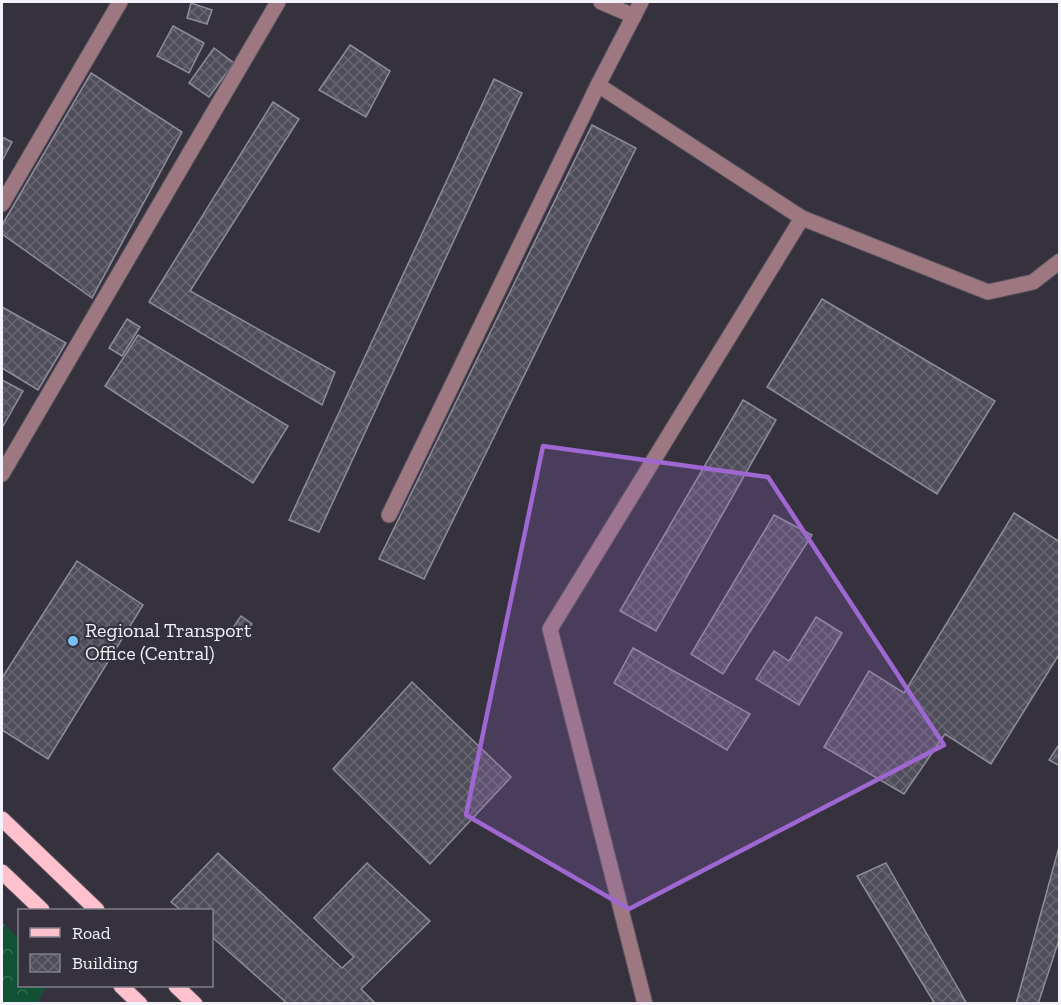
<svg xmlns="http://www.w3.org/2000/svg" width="1061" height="1005" font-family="'Zilla Slab',serif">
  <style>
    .forest { fill: url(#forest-crowns) }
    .building { fill: url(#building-cross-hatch); stroke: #8f8c9b; stroke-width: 1.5 }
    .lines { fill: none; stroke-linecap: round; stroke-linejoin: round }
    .minor-casing { stroke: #54515c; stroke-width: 17 }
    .major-casing { stroke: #54515c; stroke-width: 17 }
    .minor { stroke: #9e7880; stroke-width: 15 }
    .major { stroke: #fec1cd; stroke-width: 15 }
    .marked { fill: #9f67d1; fill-opacity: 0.2; stroke: #9f67d1; stroke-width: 4.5; stroke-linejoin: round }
    .poi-dot { fill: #77bff7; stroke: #35323e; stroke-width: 2 }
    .labels { text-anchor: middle; stroke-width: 4.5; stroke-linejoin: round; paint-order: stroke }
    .poi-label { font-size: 20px; fill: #f4f2fa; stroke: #35323e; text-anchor: start }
  </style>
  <defs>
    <pattern id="forest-crowns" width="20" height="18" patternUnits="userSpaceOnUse" patternTransform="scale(1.5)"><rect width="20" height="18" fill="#115235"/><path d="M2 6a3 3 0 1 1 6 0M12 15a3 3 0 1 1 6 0" fill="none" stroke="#346b53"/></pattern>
    <pattern id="building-cross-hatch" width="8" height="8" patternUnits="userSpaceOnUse" patternTransform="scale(1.5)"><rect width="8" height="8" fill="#504d5b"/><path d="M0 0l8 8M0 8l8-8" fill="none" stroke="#6a6773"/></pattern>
  </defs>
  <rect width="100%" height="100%" fill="#35323e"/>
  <polygon class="forest" points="2,922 19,939 20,986 47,986 37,1003 2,1003"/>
  <g class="building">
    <polygon points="191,3 212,10 207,24 187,18"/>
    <polygon points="173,26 204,43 189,73 157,56"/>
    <polygon points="350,45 390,71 366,117 319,90"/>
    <polygon points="214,48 234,63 209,97 189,83"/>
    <polygon points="91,73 182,132 92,298 2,234 2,225"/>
    <polygon points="494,79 522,93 319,532 289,520"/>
    <polygon points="273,102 299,119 190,291 335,372 322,405 149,302"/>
    <polygon points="592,125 636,148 424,579 379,559"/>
    <polygon points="2,137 12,142 2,161"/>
    <polygon points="822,299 995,401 937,494 767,387"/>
    <polygon points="2,307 66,343 38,390 2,368"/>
    <polygon points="127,319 140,327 122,356 109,348"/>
    <polygon points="138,335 288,426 253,483 105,386"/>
    <polygon points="2,380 23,391 2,428"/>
    <polygon points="743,400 776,420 656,631 620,611"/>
    <polygon points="1014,513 1060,542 1060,653 991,764 945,734 904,794 824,747 869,671 904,693"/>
    <polygon points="774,515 812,535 723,674 691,654"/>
    <polygon points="77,561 143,605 48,759 2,730 2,678"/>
    <polygon points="241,616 252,624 241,639 230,632"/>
    <polygon points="816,617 842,633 799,705 756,679 774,651 789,661"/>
    <polygon points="633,648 750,714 727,750 614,683"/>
    <polygon points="412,682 511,777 430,864 333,769"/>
    <polygon points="1060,743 1060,766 1049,760"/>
    <polygon points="1059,847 1060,937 1038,1004 1016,1004"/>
    <polygon points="218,853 342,968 354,957 314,918 367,863 430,921 361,989 376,1004 288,1004 212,937 212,910 181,910 171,902"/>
    <polygon points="886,863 967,1004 935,1004 857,876"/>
  </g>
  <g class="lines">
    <defs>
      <g id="minor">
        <polyline points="601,2 634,16"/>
        <polyline points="641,2 598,85 802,218 988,292 1033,282 1060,261"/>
        <polyline points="2,204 120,2"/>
        <polyline points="2,474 278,2"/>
        <polyline points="389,515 598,85"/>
        <polyline points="645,1004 550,629 802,218"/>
      </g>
      <g id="major">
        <polyline points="2,819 97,910"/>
        <polyline points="2,872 42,910"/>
        <polyline points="121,986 140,1004"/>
        <polyline points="176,986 195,1004"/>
      </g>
    </defs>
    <use href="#minor" class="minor-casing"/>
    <use href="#major" class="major-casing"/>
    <use href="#minor" class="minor"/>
    <use href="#major" class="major"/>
  </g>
  <path class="marked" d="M543,446L768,477L944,745L629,909L466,815Z"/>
  <circle class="poi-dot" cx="73" cy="641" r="6"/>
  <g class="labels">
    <g class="poi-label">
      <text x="85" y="637">Regional Transport<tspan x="85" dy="23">Office (Central)</tspan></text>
    </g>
  </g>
  <rect width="1061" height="1005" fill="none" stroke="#f4f2fa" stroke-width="6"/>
  <rect x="18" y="909" width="195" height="78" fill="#35323e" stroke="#817f89" stroke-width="1.5"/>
  <rect x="30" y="928" width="30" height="9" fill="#fec1cd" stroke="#817f89" stroke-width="1.5"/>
  <text x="72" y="939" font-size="18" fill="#f4f2fa">Road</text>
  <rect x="30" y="954" width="30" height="18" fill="url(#building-cross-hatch)" stroke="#817f89" stroke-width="1.5"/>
  <text x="72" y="969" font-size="18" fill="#f4f2fa">Building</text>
</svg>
